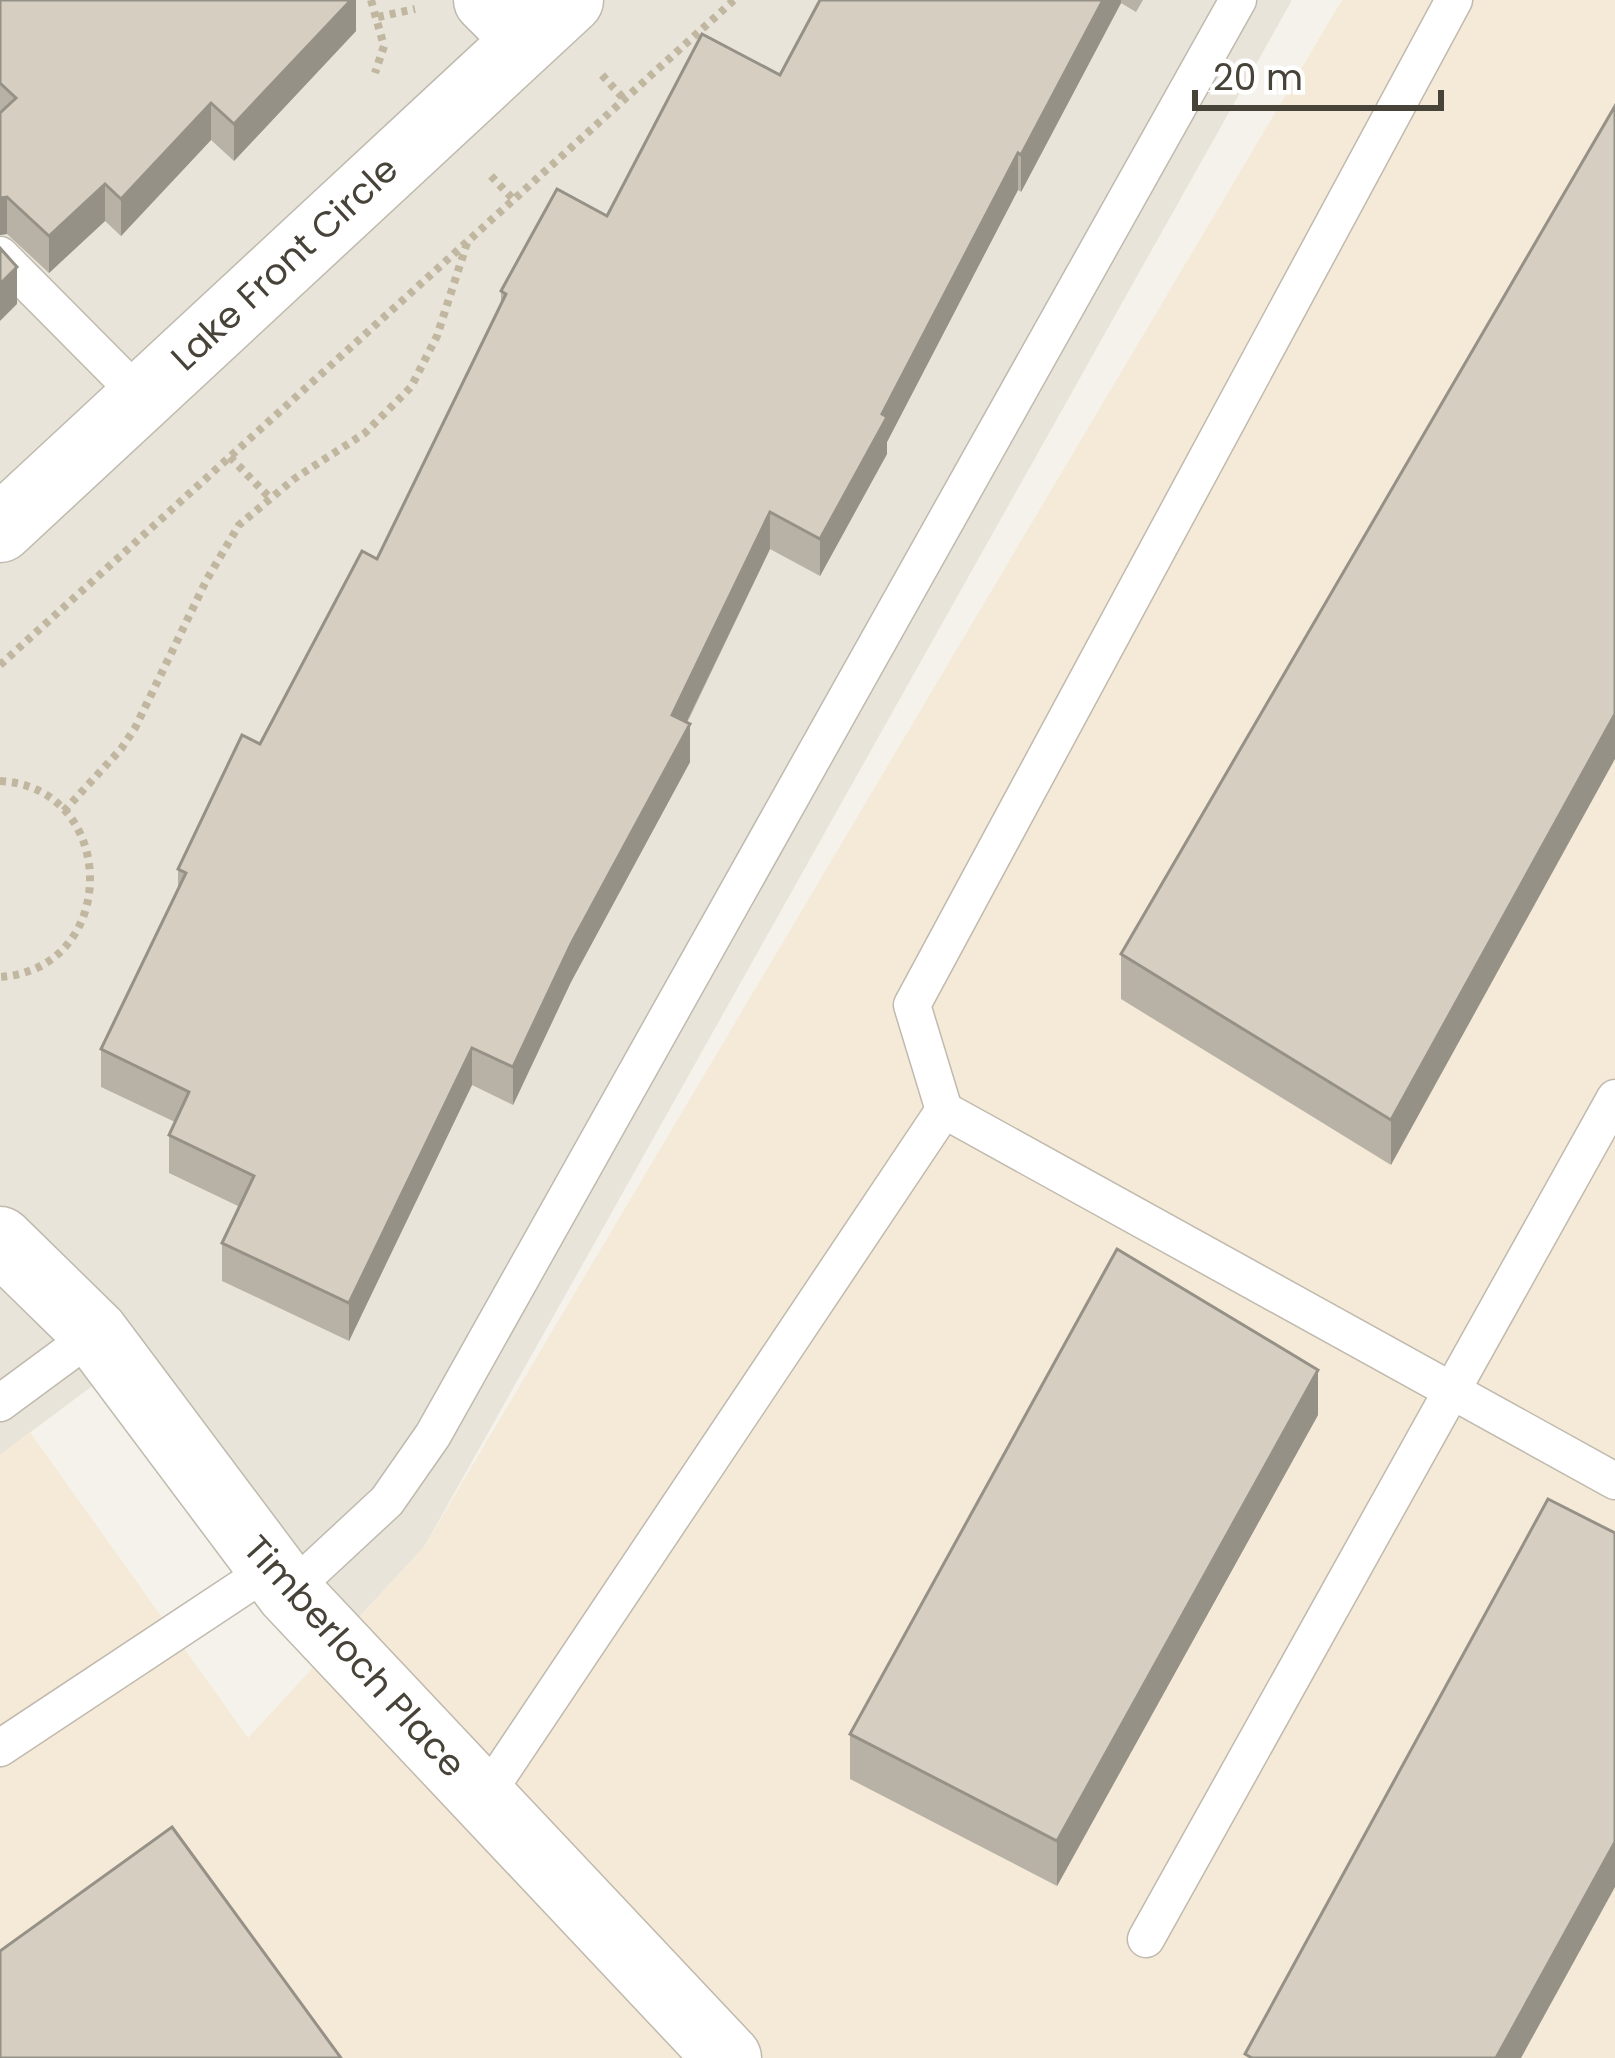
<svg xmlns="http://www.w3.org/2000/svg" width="1615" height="2058" font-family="Poppins,sans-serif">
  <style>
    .residential { fill: #e8e4d9 }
    .commercial { fill: #f5ead8 }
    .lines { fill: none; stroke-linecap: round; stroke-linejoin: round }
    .lane-casing { stroke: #c0baae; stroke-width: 39 }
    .street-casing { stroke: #c0baae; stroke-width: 69 }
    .path { stroke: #c1b7a0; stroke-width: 8; stroke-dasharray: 6 6; stroke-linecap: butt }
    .lane { stroke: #fff; stroke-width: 36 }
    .street { stroke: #fff; stroke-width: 66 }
    .wall { fill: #b8b2a6 }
    .shaded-wall { fill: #969187 }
    .building { fill: #d6cfc1; stroke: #969187; stroke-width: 3 }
    .labels { text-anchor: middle; stroke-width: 9; stroke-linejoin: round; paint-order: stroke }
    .street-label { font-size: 36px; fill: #484339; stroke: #fff }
  </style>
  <rect width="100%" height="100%" fill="#f5f2eb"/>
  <polygon class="residential" points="0,0 1292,0 424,1547 335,1643 119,1366 0,1455"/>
  <polygon class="commercial" points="1342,0 1615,0 1615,2058 0,2058 0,1455 30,1432 248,1738 424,1547"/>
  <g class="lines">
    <defs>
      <g id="lane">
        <polyline points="0,255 140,396"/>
        <polyline points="944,1110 1615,1481"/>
        <polyline points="0,1403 95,1333"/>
        <polyline points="289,1592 387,1501 433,1435 1238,0"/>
        <polyline points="0,1748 270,1569"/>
        <polyline points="483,1799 944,1110 912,1005 1454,0"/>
        <polyline points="1146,1939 1615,1098"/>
      </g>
      <g id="street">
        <polyline points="487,0 526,39"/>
        <polyline points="0,529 570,0"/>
        <polyline points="0,1240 95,1333 289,1592 728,2058"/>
      </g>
    </defs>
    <use href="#lane" class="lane-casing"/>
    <use href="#street" class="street-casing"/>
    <g class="path">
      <polyline points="371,0 384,46 375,73"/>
      <polyline points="378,17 415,9"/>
      <polyline points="602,75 624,99"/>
      <polyline points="491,176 514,200"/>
      <polyline points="230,457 270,498"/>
      <polyline points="0,665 734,0"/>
      <path d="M0,781C119,787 121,969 0,977"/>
      <polyline points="64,811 121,749 135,728 207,579 239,525 294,479 365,433 411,387 437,336 467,243"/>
    </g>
    <use href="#lane" class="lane"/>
    <use href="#street" class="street"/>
  </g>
  <g class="wall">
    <polygon points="0,0 356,0 356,31 234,161 211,140 121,236 105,221 49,273 7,234 0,235"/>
    <polygon points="820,0 1143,0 1136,12 1121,3 1021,192 1018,190 887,442 887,454 820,576 770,549 687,723 690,762 571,982 513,1105 472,1085 349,1341 222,1281 222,1243 240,1207 169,1173 169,1135 175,1122 101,1087 101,1049 178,889 178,869 377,559 501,304 501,291 607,216 780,75"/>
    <polygon points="1615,106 1391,1165 1121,999 1121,954"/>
    <polygon points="1318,1415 1057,1886 850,1779 850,1734"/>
  </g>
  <g class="shaded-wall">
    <polygon points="351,0 356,0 356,31 234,161 234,124"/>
    <polygon points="1103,0 1121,0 1121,3 1021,192 1021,155"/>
    <polygon points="211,103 211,140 121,236 121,199"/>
    <polygon points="1018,153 1018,190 887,442 887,454 820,576 820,539 882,414"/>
    <polygon points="105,184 105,221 49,273 49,236"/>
    <polygon points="7,197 7,234 0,235 0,198"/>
    <polygon points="17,267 17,304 0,321 0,284"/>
    <polygon points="770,512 770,549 672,752 672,715"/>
    <polygon points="1615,714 1615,759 1391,1165 1391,1120"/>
    <polygon points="690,724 690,762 571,982 513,1105 513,1067 571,944"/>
    <polygon points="472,1048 472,1085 349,1341 349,1303"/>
    <polygon points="1318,1370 1318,1415 1057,1886 1057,1841"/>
    <polygon points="1615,1842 1615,1887 1521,2058 1496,2058"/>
  </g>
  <g class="building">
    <polygon points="0,0 351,0 234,124 211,103 121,199 105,184 49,236 7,197 0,198 0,113 16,98 0,83"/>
    <polygon points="820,0 1103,0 1021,155 1018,153 882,414 887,417 820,539 770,512 672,715 690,724 571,944 513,1067 472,1048 349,1303 222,1243 254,1176 169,1135 189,1092 101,1049 186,873 178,869 242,735 260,744 362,551 377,559 506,294 501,291 557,189 607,216 702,34 780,75"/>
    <polygon points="1615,106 1615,714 1391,1120 1121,954"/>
    <polygon points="0,248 17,267 0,284"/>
    <polygon points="1117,1249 1318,1370 1057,1841 850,1734"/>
    <polygon points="1548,1499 1615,1533 1615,1842 1496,2058 1252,2058 1245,2054"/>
    <polygon points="172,1827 341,2058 0,2058 0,1951"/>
  </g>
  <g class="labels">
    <g class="street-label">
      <text transform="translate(284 263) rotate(-43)" y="13">Lake Front Circle</text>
      <text transform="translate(355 1656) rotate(48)" y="13">Timberloch Place</text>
    </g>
  </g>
  <path d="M1195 90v18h246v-18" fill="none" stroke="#484339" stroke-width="6"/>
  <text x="1213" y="90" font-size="36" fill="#484339" stroke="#ffffff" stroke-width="9" paint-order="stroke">20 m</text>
</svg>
